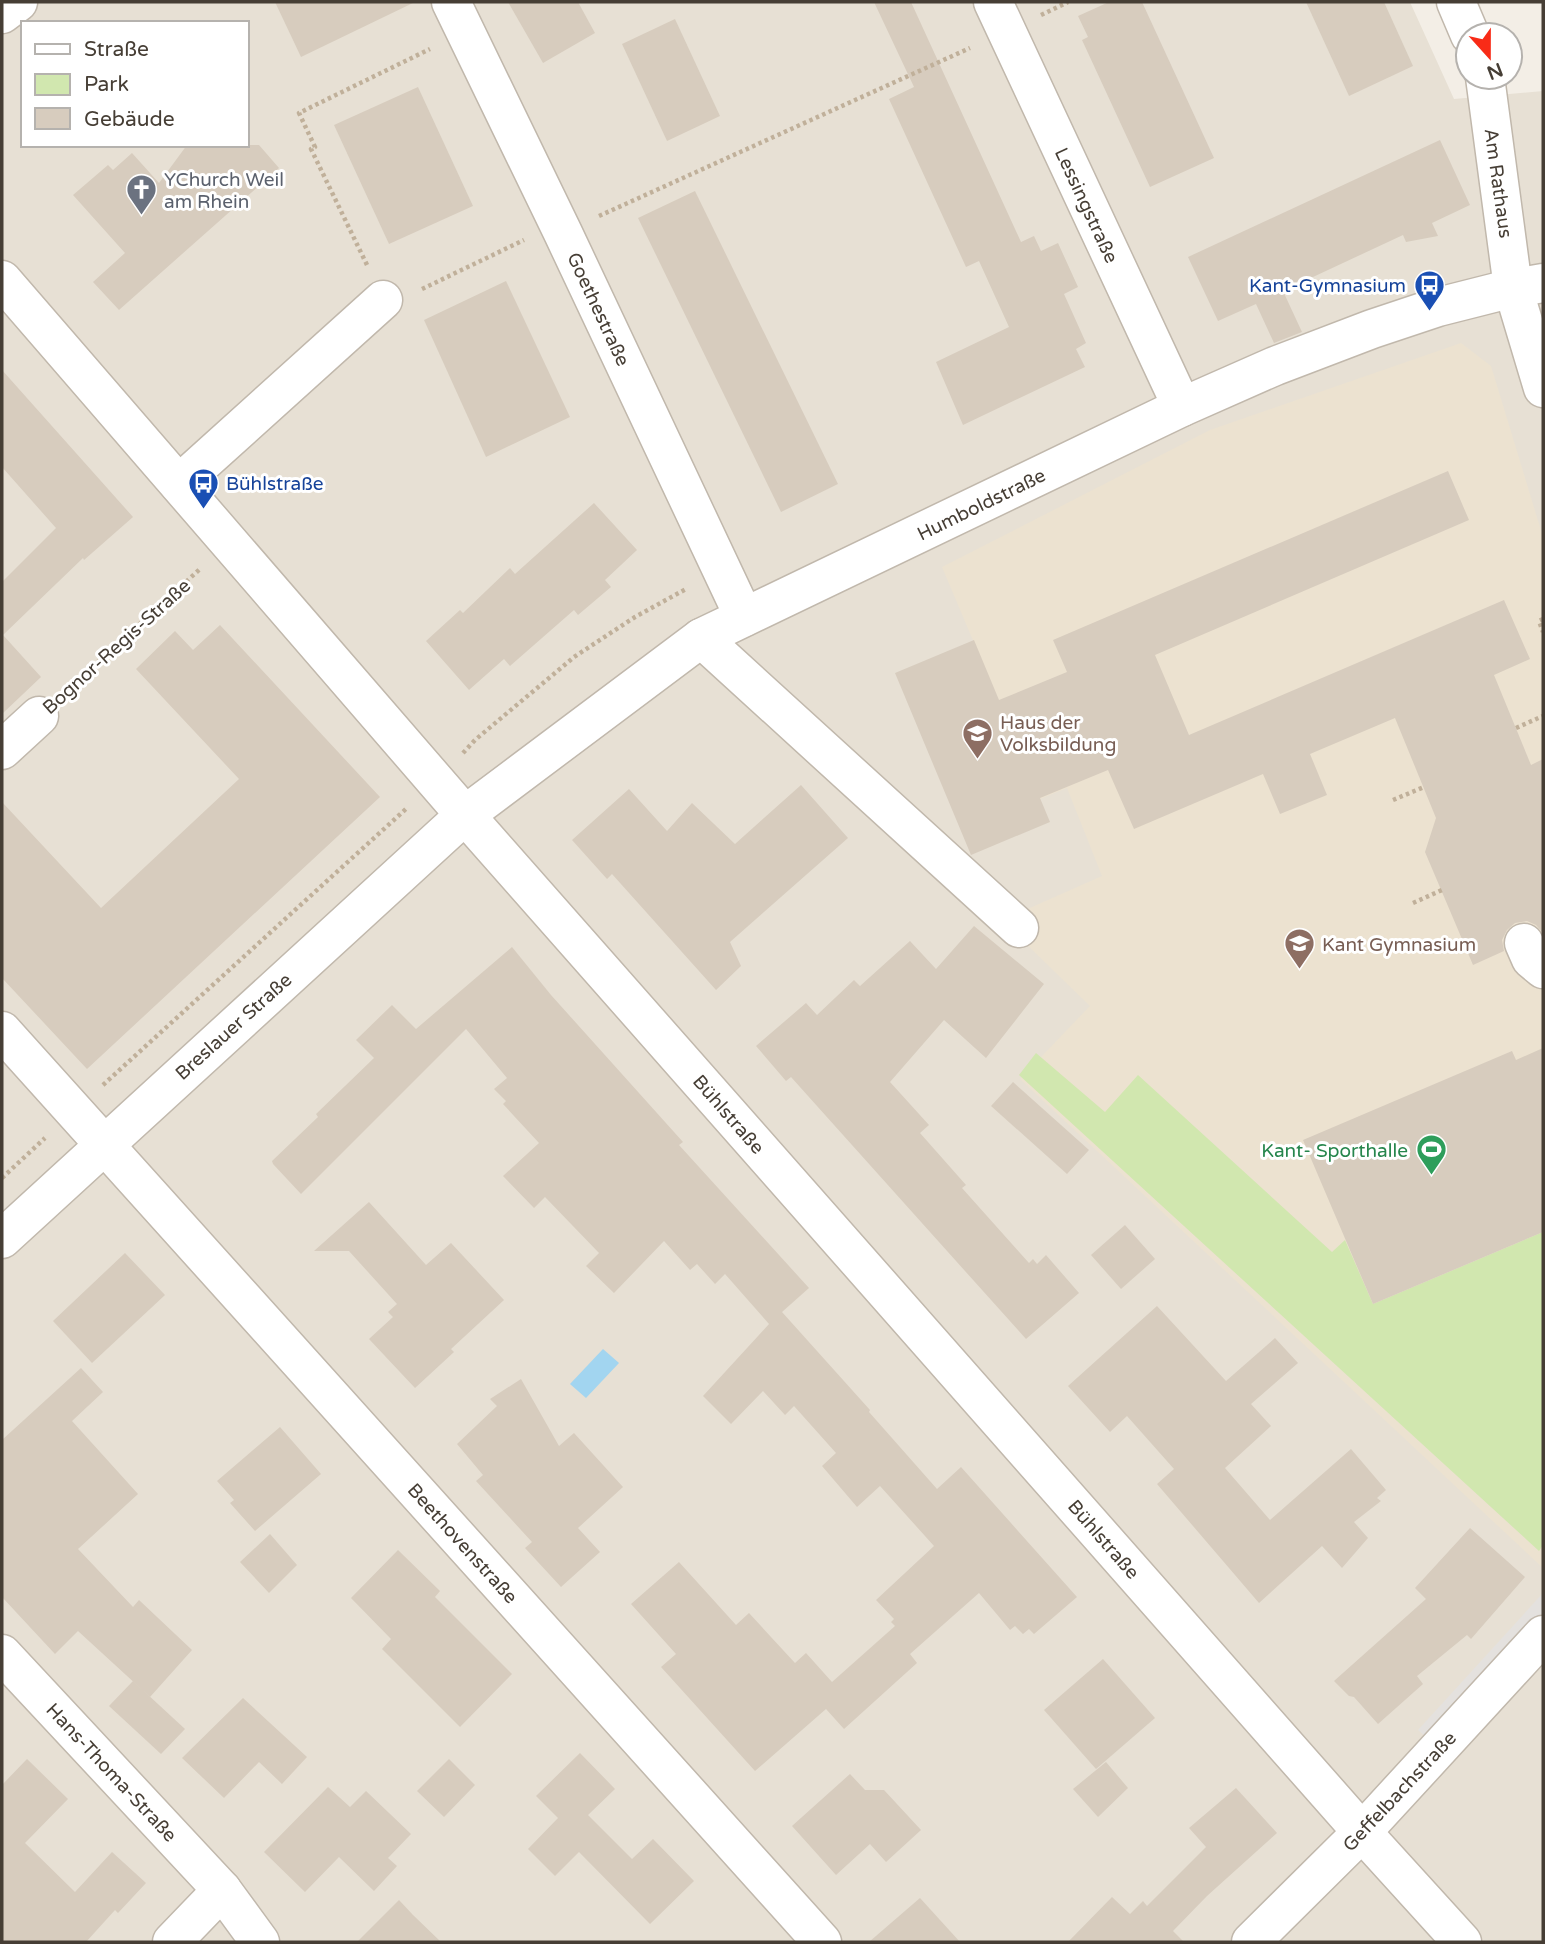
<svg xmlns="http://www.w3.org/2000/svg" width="1545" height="1944" font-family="'Varela Round',sans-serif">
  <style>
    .residential { fill: #e7e0d4; fill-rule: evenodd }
    .education { fill: #ece2d0 }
    .green { fill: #d1e7af }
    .parking { fill: #e4e1de }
    .water { fill: #a2d5f0 }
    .building { fill: #d7ccbe }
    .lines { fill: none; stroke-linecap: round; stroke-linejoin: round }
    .minor-casing { stroke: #c1b8ac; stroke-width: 41 }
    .path { stroke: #c0b09a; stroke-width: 4.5; stroke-dasharray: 3.5 3.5; stroke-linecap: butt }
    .minor { stroke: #fff; stroke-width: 38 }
    .labels { text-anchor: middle; stroke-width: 6; stroke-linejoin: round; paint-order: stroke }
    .worship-label { font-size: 19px; fill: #5b616d; stroke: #fff; text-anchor: start }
    .street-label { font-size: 19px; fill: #463e35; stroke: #fff }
    .transit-label { font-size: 19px; fill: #164399; stroke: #fff; text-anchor: end }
    .education-label { font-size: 19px; fill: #785e54; stroke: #fff; text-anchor: start }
    .leisure-label { font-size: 19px; fill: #27864d; stroke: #fff; text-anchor: end }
  </style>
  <rect width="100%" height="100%" fill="#f3eee6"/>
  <path class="residential" d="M2,2H1410L1454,99L1543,91V1942H2ZM23,23H247V145H23Z"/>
  <polygon class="education" points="1461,343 1491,366 1543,537 1543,1568 1020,1079 1090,1006 1018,936 1023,911 1102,876 1067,788 1040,799 942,567 1210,430"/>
  <polygon class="green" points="1036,1053 1105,1112 1138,1075 1332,1252 1345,1240 1373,1304 1543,1232 1543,1545 1539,1551 1019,1075"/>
  <polygon class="parking" points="1543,1593 1543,1635 1439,1749 1418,1730"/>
  <polygon class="water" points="603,1349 619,1363 586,1398 570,1384"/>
  <g class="building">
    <polygon points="275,2 415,2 301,57"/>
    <polygon points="508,2 578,2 595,33 543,63"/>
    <polygon points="874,2 911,2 1021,242 1034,236 1041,251 1058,243 1078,287 1064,294 1086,343 1076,349 1085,367 963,425 936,362 1009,327 979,261 966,267 889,99 914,87"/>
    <polygon points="1109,2 1142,2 1214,158 1150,187 1082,40 1088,37 1078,16"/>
    <polygon points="1306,2 1384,2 1413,66 1349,96"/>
    <polygon points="675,19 720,116 667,141 622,44"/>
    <polygon points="418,87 473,206 389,244 334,125"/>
    <polygon points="1440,140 1470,205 1432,223 1438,236 1406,242 1403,235 1283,291 1302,332 1274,343 1256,304 1218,321 1188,257"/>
    <polygon points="187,145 259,145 279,168 119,310 93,282 125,253 73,195 108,165 113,170 132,153 159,183"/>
    <polygon points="695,191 838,484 781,512 638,218"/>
    <polygon points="506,281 570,417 486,457 424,320"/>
    <polygon points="2,370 133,517 84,560 83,558 3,635 41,677 2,714 2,582 56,528 2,467"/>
    <polygon points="1448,471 1469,520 1155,655 1189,735 1504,600 1530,659 1494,675 1531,765 1543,759 1543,933 1536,925 1527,921 1515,923 1507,930 1502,940 1504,951 1473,965 1425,852 1436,818 1395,718 1310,754 1327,795 1280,814 1263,774 1134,829 1108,770 1040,798 1050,822 971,855 895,673 974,640 999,700 1067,672 1053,640"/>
    <polygon points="594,503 637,550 605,580 611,587 578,615 574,610 510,666 504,659 469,690 426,641 460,610 463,613 510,568 515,574"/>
    <polygon points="220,625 380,797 87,1069 2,978 2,802 101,908 239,779 136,669 175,631 193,650"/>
    <polygon points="801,785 848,838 730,942 741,966 716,990 612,874 607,879 572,840 629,789 667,831 692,803 735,844"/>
    <polygon points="974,926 1044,984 986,1058 944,1020 890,1082 929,1125 920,1133 966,1185 962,1188 1029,1263 1033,1259 1037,1264 1046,1255 1079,1293 1026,1339 791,1077 786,1081 756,1046 806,1003 817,1015 854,980 860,986 910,941 936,969"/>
    <polygon points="512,947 551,995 683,1142 679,1145 809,1288 782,1312 870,1410 869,1412 937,1489 961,1467 1077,1597 1034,1634 1029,1629 1023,1634 1015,1626 1010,1630 979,1593 910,1654 917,1663 844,1729 826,1709 755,1771 661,1667 676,1654 631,1604 679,1562 736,1625 749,1613 795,1663 806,1653 832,1682 895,1626 891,1622 894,1619 876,1600 934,1546 880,1486 857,1507 822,1466 836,1453 794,1406 785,1415 763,1391 731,1424 703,1396 769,1324 725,1274 715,1284 697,1264 690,1270 664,1241 614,1293 586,1266 599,1253 545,1197 534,1208 503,1176 539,1143 503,1104 506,1101 494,1089 507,1078 466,1029 301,1194 273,1164 272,1161 318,1117 316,1114 374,1058 356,1040 392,1005 416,1029"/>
    <polygon points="1543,1048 1543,1232 1373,1304 1303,1140 1512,1051 1516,1060"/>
    <polygon points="1013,1082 1089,1150 1067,1174 991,1106"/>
    <polygon points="369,1202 426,1265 451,1243 504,1300 451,1349 454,1352 415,1388 369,1339 393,1317 388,1312 397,1304 349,1251 314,1251"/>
    <polygon points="1125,1225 1155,1259 1121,1289 1091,1255"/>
    <polygon points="125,1253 165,1295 92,1363 53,1321"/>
    <polygon points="1157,1306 1226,1381 1275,1338 1298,1363 1251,1404 1271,1426 1225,1468 1270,1520 1351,1449 1386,1490 1377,1498 1381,1501 1354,1522 1368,1538 1342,1568 1322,1546 1259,1603 1157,1484 1174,1469 1127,1416 1110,1432 1068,1386"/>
    <polygon points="81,1368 103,1392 72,1421 138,1494 78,1549 133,1607 139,1600 192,1650 150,1697 78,1631 55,1654 2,1597 2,1440"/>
    <polygon points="521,1379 559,1446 574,1433 623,1487 578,1528 600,1552 561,1587 525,1548 532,1542 476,1481 483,1475 457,1444 497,1406 490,1399"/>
    <polygon points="280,1427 321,1474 255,1531 230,1503 234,1500 217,1481"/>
    <polygon points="1470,1528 1525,1577 1471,1639 1467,1635 1417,1676 1423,1684 1378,1724 1354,1697 1349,1696 1334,1681 1426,1599 1415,1588"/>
    <polygon points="270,1534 297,1565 269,1593 240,1562"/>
    <polygon points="398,1550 440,1591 435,1597 512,1674 460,1727 382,1649 391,1639 351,1598"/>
    <polygon points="1103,1659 1155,1718 1096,1769 1044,1710"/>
    <polygon points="133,1681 185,1729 161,1754 109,1706"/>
    <polygon points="243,1698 307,1757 282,1784 259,1762 224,1798 182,1758"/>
    <polygon points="580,1753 615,1789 588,1815 632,1859 653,1839 694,1881 650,1924 579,1852 555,1876 528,1849 558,1818 536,1796"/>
    <polygon points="27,1759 68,1799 25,1843 75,1892 112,1852 146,1883 118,1913 115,1910 86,1942 2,1942 2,1785"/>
    <polygon points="449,1759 475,1785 444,1817 417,1791"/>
    <polygon points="1106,1762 1128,1788 1098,1817 1073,1789"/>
    <polygon points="850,1774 865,1790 884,1790 921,1830 886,1862 870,1844 836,1875 792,1826"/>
    <polygon points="328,1787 350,1807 366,1791 411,1834 388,1858 397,1866 374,1891 339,1857 305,1892 264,1852"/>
    <polygon points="1236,1788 1277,1833 1207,1896 1173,1931 1184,1942 1068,1942 1112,1897 1130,1914 1143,1901 1147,1906 1206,1847 1189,1828"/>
    <polygon points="920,1898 960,1942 869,1942"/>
    <polygon points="399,1900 413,1915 441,1942 357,1942"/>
  </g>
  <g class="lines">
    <defs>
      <g id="minor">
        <polyline points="451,2 563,233 744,617"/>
        <polyline points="993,2 1182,407"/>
        <polyline points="1456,2 1470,35"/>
        <polyline points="2,14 18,2"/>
        <polyline points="1485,77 1513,288 1543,388"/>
        <polyline points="2,280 465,815 1362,1832 1462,1942"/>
        <polyline points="179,484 383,300"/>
        <polyline points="701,638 1019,928"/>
        <polyline points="2,750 39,716"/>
        <polyline points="1524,943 1531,959 1543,969"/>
        <polyline points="2,1031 822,1942"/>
        <polyline points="2,1239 465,815 701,638 1182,407 1275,366 1372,329 1438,307 1513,288 1543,283"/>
        <polyline points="2,1654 222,1890"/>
        <polyline points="172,1942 222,1890 260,1942"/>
        <polyline points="1251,1942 1362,1832 1543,1635"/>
      </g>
    </defs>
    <use href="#minor" class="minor-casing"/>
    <g class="path">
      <polyline points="1041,15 1068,2"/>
      <polyline points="599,216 970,48"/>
      <polyline points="367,265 311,149 315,147 299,113 430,49"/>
      <polyline points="422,289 524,240"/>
      <polyline points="1543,619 1539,621 1543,632"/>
      <polyline points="67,690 200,569"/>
      <polyline points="1516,728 1543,716"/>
      <polyline points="463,753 475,740 574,657 635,617 686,589"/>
      <polyline points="1393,800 1424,787"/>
      <polyline points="1413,903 1442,890"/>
      <polyline points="103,1085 407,808"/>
      <polyline points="2,1178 45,1138"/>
    </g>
    <use href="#minor" class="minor"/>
  </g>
  <defs>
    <symbol id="church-pin" viewBox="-11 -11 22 30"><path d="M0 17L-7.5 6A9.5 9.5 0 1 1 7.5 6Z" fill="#6b7280" stroke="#fff"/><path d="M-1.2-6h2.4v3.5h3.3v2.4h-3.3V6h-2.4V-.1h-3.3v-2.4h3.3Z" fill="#fff"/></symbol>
    <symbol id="bus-pin" viewBox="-11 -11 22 30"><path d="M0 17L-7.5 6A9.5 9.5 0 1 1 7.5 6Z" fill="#1a4fb4" stroke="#fff"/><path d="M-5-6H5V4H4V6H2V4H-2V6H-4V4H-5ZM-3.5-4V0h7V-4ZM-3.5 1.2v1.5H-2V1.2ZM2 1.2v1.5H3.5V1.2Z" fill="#fff"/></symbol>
    <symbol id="school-pin" viewBox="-11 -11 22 30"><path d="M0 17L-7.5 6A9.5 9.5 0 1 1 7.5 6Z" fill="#8d6e63" stroke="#fff"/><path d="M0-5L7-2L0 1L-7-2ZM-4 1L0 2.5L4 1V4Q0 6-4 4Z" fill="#fff"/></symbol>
    <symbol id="stadium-pin" viewBox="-11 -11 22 30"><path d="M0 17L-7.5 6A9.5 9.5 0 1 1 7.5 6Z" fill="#2e9e5b" stroke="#fff"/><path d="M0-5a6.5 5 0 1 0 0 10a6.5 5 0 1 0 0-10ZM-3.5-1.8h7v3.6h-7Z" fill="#fff"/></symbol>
  </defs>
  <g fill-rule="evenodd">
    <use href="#church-pin" x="124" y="172" width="35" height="47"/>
    <use href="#bus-pin" x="1412" y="268" width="35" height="47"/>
    <use href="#bus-pin" x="186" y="466" width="35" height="47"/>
    <use href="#school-pin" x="960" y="716" width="35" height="47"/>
    <use href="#school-pin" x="1282" y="926" width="35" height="47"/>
    <use href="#stadium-pin" x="1414" y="1132" width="35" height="47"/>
  </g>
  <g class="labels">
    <g class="worship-label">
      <text x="164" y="186">YChurch Weil<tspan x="164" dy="22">am Rhein</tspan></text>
    </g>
    <g class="street-label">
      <text transform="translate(1499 183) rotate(82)" y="7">Am Rathaus</text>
      <text transform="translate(1087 205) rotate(65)" y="7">Lessingstraße</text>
      <text transform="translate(599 309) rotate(65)" y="7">Goethestraße</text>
      <text transform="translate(981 504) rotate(-26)" y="7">Humboldstraße</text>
      <text transform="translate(116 646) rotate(-42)" y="7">Bognor-Regis-Straße</text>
      <text transform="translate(233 1026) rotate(-42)" y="7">Breslauer Straße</text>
      <text transform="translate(729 1114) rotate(49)" y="7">Bühlstraße</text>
      <text transform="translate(1104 1539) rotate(49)" y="7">Bühlstraße</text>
      <text transform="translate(463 1543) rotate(48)" y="7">Beethovenstraße</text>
      <text transform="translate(112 1772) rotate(47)" y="7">Hans-Thoma-Straße</text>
      <text transform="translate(1399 1791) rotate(-47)" y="7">Geffelbachstraße</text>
    </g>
    <g class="transit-label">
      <text x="1406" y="292">Kant-Gymnasium</text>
      <text x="226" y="490" text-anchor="start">Bühlstraße</text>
    </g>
    <g class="education-label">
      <text x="1000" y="729">Haus der<tspan x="1000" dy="22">Volksbildung</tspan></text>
      <text x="1322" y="951">Kant Gymnasium</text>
    </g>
    <g class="leisure-label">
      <text x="1408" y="1157">Kant- Sporthalle</text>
    </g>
  </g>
  <rect width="1545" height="1944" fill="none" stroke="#463e35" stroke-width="7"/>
  <rect x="21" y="21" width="228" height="126" fill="#ffffff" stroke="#b5b2ae" stroke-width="2"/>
  <rect x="35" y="44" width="35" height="10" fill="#ffffff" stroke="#b5b2ae" stroke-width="2"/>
  <text x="84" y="56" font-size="21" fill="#463e35">Straße</text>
  <rect x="35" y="74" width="35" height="21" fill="#d1e7af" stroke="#b5b2ae" stroke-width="2"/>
  <text x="84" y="91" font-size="21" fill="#463e35">Park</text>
  <rect x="35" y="108" width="35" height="21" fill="#d7ccbe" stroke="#b5b2ae" stroke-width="2"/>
  <text x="84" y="126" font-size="21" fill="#463e35">Gebäude</text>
  <g transform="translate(1489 56) rotate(159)"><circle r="33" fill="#ffffff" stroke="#b5b2ae" stroke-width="2"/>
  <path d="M0-5L12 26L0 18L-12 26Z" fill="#f82b17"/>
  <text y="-10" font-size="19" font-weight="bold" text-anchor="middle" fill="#463e35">N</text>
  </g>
</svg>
